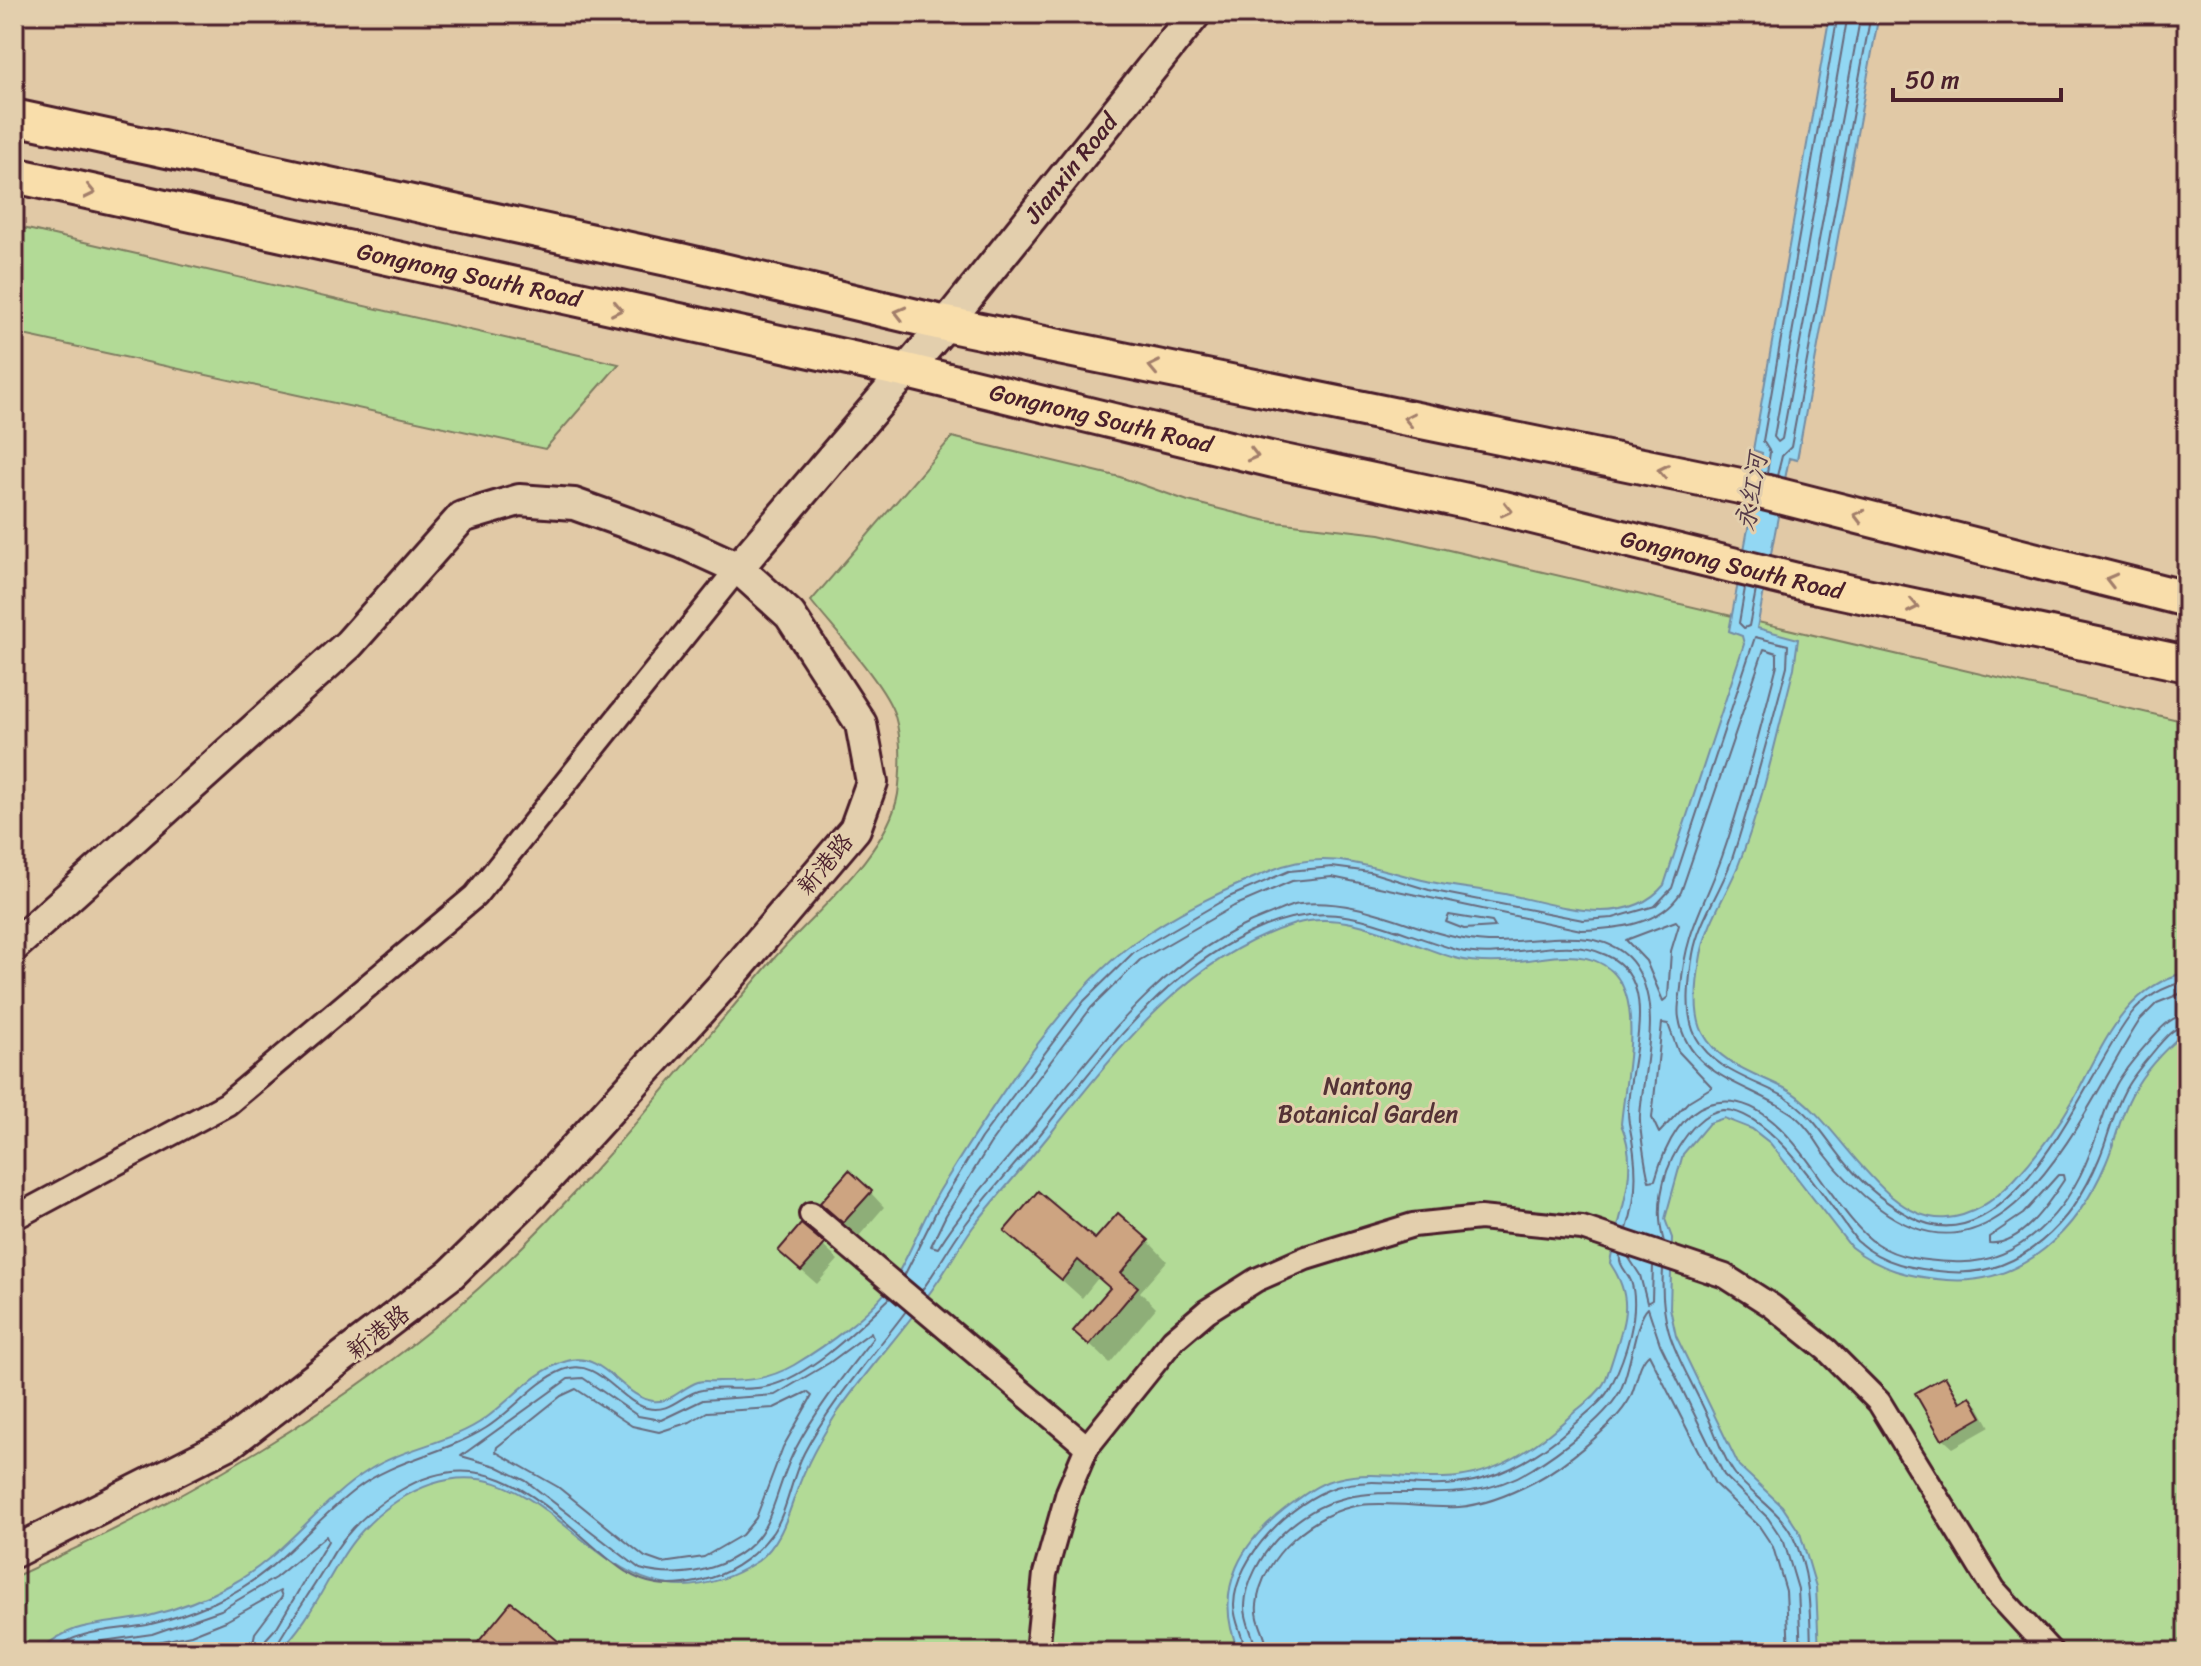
<svg xmlns="http://www.w3.org/2000/svg" width="2201" height="1666" font-family="Sriracha,'LXGW WenKai TC',sans-serif">
  <style>
    .green { fill: #b2da96; stroke: #7e7c60; stroke-width: 2 }
    .water { fill: #92d7f3; stroke: #758da3; stroke-width: 2 }
    .shadow { fill: #0003 }
    .lines { fill: none; stroke-linecap: round; stroke-linejoin: round }
    .shore { stroke: #67697b; stroke-width: 2 }
    .building { fill: #cda481; stroke: #4a1f2b; stroke-width: 2 }
    .street-casing { stroke: #4a1f2b; stroke-width: 28 }
    .secondary-casing { stroke: #4a1f2b; stroke-width: 36 }
    .primary-casing { stroke: #4a1f2b; stroke-width: 40 }
    .street { stroke: #e3cfad; stroke-width: 22 }
    .secondary { stroke: #e3cfad; stroke-width: 30 }
    .primary { stroke: #f9deab; stroke-width: 34 }
    .oneway { stroke: #a27e6b }
    .labels { text-anchor: middle; stroke-width: 6; stroke-linejoin: round; paint-order: stroke }
    .street-label { font-size: 24px; fill: #4a1f2b; stroke: #e3cfad }
    .park-label { font-size: 24px; fill: #543236; stroke: #e3cfad }
    .water-label { font-size: 26px; font-style: italic; fill: #553b49; stroke: #e3cfad }
  </style>
  <rect width="100%" height="100%" fill="#e1c9a6"/>
  <filter id="ink" filterUnits="userSpaceOnUse"><feTurbulence type="fractalNoise" baseFrequency=".0125" numOctaves="2"/><feDisplacementMap in="SourceGraphic" scale="16" xChannelSelector="R" yChannelSelector="G"/><feConvolveMatrix kernelMatrix="1 2 1 2 8 2 1 2 1" color-interpolation-filters="sRGB"/></filter>
  <g filter="url(#ink)">
    <g class="green">
      <polygon points="14,226 619,364 545,449 14,333"/>
      <path d="M952,437L1120,477L1188,501L1267,521L1380,534L2187,722V1652H14V1577C182,1501 342,1412 479,1288C587,1190 676,1073 770,963C809,917 888,855 898,794C901,770 902,740 895,716C885,684 833,629 811,601Z"/>
    </g>
    <path class="water" d="M1830,14H1879L1797,460L1789,458L1757,628L1798,639L1794,668C1777,733 1763,803 1738,866C1726,895 1707,923 1701,955C1697,977 1692,1012 1703,1033C1719,1064 1757,1074 1786,1089C1836,1115 1882,1224 1947,1218C1973,1216 1997,1198 2014,1180C2037,1155 2058,1127 2075,1097C2103,1046 2124,987 2187,972V1030C2166,1048 2144,1070 2132,1094C2120,1116 2116,1140 2106,1163C2078,1229 2024,1286 1947,1280C1910,1277 1880,1270 1851,1247L1770,1143L1752,1129L1724,1118L1709,1123L1683,1154L1665,1219L1672,1238L1670,1308L1676,1336L1739,1466L1782,1506L1800,1533L1816,1587L1819,1652H1239C1211,1589 1242,1539 1294,1502C1307,1493 1321,1482 1337,1479C1377,1469 1417,1482 1458,1477C1506,1471 1543,1441 1578,1409C1587,1402 1598,1394 1604,1383C1608,1375 1611,1364 1614,1355C1626,1317 1633,1297 1610,1263C1617,1215 1642,1173 1621,1124C1628,1050 1661,940 1542,958C1516,962 1480,965 1455,958C1405,944 1349,908 1295,924C1189,956 1120,1047 1054,1129C1028,1162 999,1194 973,1227C960,1245 949,1266 936,1284C905,1330 866,1370 835,1416C821,1438 808,1461 799,1485C788,1513 783,1541 758,1561C593,1666 553,1401 397,1501C331,1544 329,1603 278,1652H38C73,1619 105,1626 149,1616C177,1609 206,1598 232,1584C286,1555 318,1502 369,1470C405,1447 452,1443 486,1418C512,1399 535,1370 567,1361C603,1350 622,1397 653,1401C672,1403 682,1387 698,1382C704,1380 711,1382 718,1381C746,1381 768,1380 794,1365C824,1347 874,1312 892,1283C912,1252 923,1216 943,1185C988,1112 1063,995 1132,944C1174,913 1224,890 1272,870C1326,847 1374,869 1427,881C1452,887 1479,889 1505,894C1554,904 1626,931 1664,885L1744,644L1742,636L1729,631L1762,453L1753,450Z"/>
    <g class="shadow">
      <polygon points="870,1192 884,1207 859,1236 837,1217"/>
      <polygon points="1007,1231 1096,1242 1148,1241 1167,1261 1140,1292 1156,1308 1110,1363 1076,1331 1111,1289 1098,1278 1082,1298"/>
      <polygon points="823,1246 838,1260 817,1284 795,1265"/>
      <polygon points="1945,1378 1963,1403 1970,1398 1979,1407 1990,1427 1953,1448 1943,1439"/>
      <polygon points="581,1646 589,1652 576,1652"/>
    </g>
    <g class="lines">
      <g class="shore">
        <polyline points="1848,14 1774,437 1778,442 1782,439 1861,14"/>
        <polyline points="1767,473 1770,452 1763,441 1838,14"/>
        <polyline points="1777,476 1782,456 1791,447 1871,14"/>
        <polyline points="1745,588 1739,623 1744,628 1749,626 1756,590"/>
        <polygon points="1449,915 1492,922 1495,927 1464,929 1446,922"/>
        <polygon points="1676,921 1679,925 1671,951 1668,997 1663,1001 1646,961 1626,940"/>
        <path d="M2187,991L2157,1003L2140,1020C2085,1103 2009,1305 1879,1208C1859,1193 1840,1174 1824,1153C1815,1139 1807,1126 1794,1115C1754,1085 1688,1078 1679,1018C1677,1008 1680,997 1681,988C1685,931 1704,907 1722,857C1744,794 1760,729 1777,665V653L1764,649L1681,892C1661,925 1617,929 1581,930L1332,877L1292,881L1234,906L1140,960L1091,1008L1036,1081L990,1144L946,1215L931,1246L938,1248C964,1207 997,1171 1028,1134C1096,1051 1161,956 1266,916C1277,912 1289,905 1300,904C1371,897 1423,939 1488,942C1533,944 1606,920 1636,967C1663,1010 1643,1069 1640,1116C1639,1126 1646,1170 1649,1181L1655,1180C1663,1152 1679,1114 1709,1104C1784,1081 1828,1213 1877,1244C1899,1259 1928,1261 1953,1262C2020,1266 2068,1211 2090,1153C2099,1131 2105,1107 2116,1085C2125,1068 2140,1052 2153,1037C2162,1027 2173,1015 2187,1015"/>
        <polygon points="1662,1023 1668,1024 1678,1051 1712,1087 1689,1101 1659,1133 1652,1118"/>
        <path d="M2058,1175H2063L2064,1180C2048,1204 2021,1246 1989,1243V1237L2023,1214Z"/>
        <path d="M1664,1242C1655,1212 1661,1176 1678,1148C1688,1132 1703,1111 1724,1110C1772,1110 1830,1206 1857,1241C1883,1264 1913,1269 1948,1272C2021,1278 2073,1222 2099,1159C2109,1136 2113,1112 2125,1090C2133,1074 2147,1060 2158,1046C2166,1037 2175,1026 2187,1025"/>
        <polyline points="1629,1258 1640,1275 1647,1303 1652,1300 1653,1265"/>
        <path d="M1663,1269C1659,1335 1680,1357 1706,1413C1716,1433 1722,1457 1735,1474C1753,1497 1780,1510 1793,1537C1811,1573 1810,1613 1811,1652"/>
        <path d="M904,1276L937,1210L981,1138L1084,1001L1134,952L1229,897L1289,871L1332,867L1370,872L1429,890L1583,920L1613,918L1655,906L1672,888L1755,637L1788,645L1787,666C1770,730 1753,795 1732,859C1721,891 1699,920 1693,954C1689,978 1684,1015 1696,1037C1714,1071 1754,1080 1785,1097C1815,1115 1828,1143 1850,1168C1866,1187 1889,1205 1911,1217C2014,1272 2086,1072 2131,1015C2145,997 2165,986 2187,981"/>
        <path d="M922,1290C937,1270 949,1246 965,1225C989,1193 1017,1163 1042,1132C1101,1058 1161,975 1249,933C1333,893 1376,926 1457,950C1504,964 1560,933 1606,955C1669,984 1621,1075 1629,1123C1637,1162 1639,1191 1627,1229"/>
        <path d="M871,1332L873,1338C845,1374 817,1408 796,1448C783,1471 778,1498 767,1522C746,1567 684,1582 640,1569L526,1481L496,1466L461,1456L568,1379L583,1378L638,1416L661,1420L703,1400L775,1395L829,1363Z"/>
        <polygon points="576,1389 632,1426 659,1432 690,1422 707,1412 774,1408 807,1392 812,1396 783,1447 756,1518 742,1535 704,1557 662,1563 645,1557 558,1487 496,1452 497,1447 561,1396"/>
        <path d="M50,1652C78,1629 112,1631 147,1625C170,1620 194,1611 215,1602C278,1574 305,1528 356,1489C395,1459 445,1454 486,1428C513,1411 534,1382 563,1370C598,1356 618,1401 647,1408C671,1414 682,1393 702,1390C724,1386 748,1392 769,1386C812,1375 859,1327 890,1298"/>
        <polyline points="66,1652 89,1643 152,1634 221,1610 275,1578 326,1536 328,1541 277,1627 266,1639 263,1652"/>
        <polyline points="111,1652 191,1635 226,1621 280,1591 282,1597 255,1633 251,1652"/>
        <path d="M273,1652C274,1645 318,1581 326,1566C344,1532 369,1509 401,1490C479,1443 533,1493 591,1544C611,1561 630,1580 657,1584C673,1587 696,1583 711,1578C736,1570 758,1553 773,1532C788,1510 791,1478 804,1453C831,1401 871,1358 906,1311"/>
        <path d="M1245,1652C1244,1636 1234,1622 1234,1605C1235,1557 1292,1501 1336,1487C1365,1478 1397,1484 1426,1485C1481,1488 1529,1465 1569,1429C1582,1416 1603,1403 1611,1386C1625,1358 1641,1312 1631,1281C1627,1271 1618,1266 1620,1254"/>
        <path d="M1256,1652C1255,1636 1244,1622 1245,1605C1246,1582 1261,1556 1276,1540C1359,1452 1439,1526 1532,1469C1558,1453 1603,1420 1619,1393C1631,1373 1634,1321 1648,1308L1660,1344L1724,1475L1768,1518L1784,1542L1798,1589L1801,1652"/>
        <path d="M1268,1652C1267,1636 1255,1621 1257,1605C1261,1556 1315,1511 1361,1505C1393,1501 1426,1509 1459,1507C1485,1505 1511,1494 1534,1482C1562,1467 1615,1426 1630,1398C1637,1384 1638,1363 1649,1354L1715,1484L1759,1526L1773,1547L1786,1591L1789,1652"/>
      </g>
    </g>
    <g class="building">
      <polygon points="849,1170 872,1191 843,1223 820,1203"/>
      <polygon points="1038,1191 1095,1239 1118,1213 1149,1240 1121,1273 1138,1287 1089,1345 1073,1331 1110,1288 1078,1260 1062,1280 1004,1231"/>
      <polygon points="801,1224 825,1244 801,1271 778,1251"/>
      <polygon points="1945,1376 1960,1402 1970,1396 1982,1417 1942,1440 1915,1393"/>
      <polygon points="511,1602 519,1608 571,1652 470,1652"/>
    </g>
    <g class="lines">
      <defs>
        <g id="street">
          <polyline points="811,1214 1087,1447"/>
          <polyline points="14,1218 227,1104 475,896 738,568"/>
          <polyline points="1037,1652 1045,1574 1068,1492 1087,1447 1173,1340 1207,1311 1256,1280 1306,1258 1413,1225 1480,1218 1582,1228 1725,1276 1772,1306 1827,1350 1879,1402 1994,1590 2051,1652"/>
        </g>
        <g id="secondary">
          <path id="s1" d="M738,568L946,324L1195,14"/>
          <polyline points="14,946 349,644 462,517 519,500 574,504 683,543 738,568 790,615 861,724 872,782 855,829 724,984 533,1194 451,1274 230,1443 14,1552"/>
        </g>
        <g id="primary">
          <polyline points="14,117 681,261 946,324 1740,486 2187,599"/>
          <path id="s2" d="M14,175L907,371L1274,460L1504,509L1809,584L2187,664"/>
        </g>
      </defs>
      <use href="#street" class="street-casing"/>
      <use href="#secondary" class="secondary-casing"/>
      <use href="#primary" class="primary-casing"/>
      <use href="#street" class="street"/>
      <use href="#secondary" class="secondary"/>
      <use href="#primary" class="primary"/>
    </g>
    <defs><path id="oneway-chevron" d="M-2-3.5L2.5 0L-2 3.5" fill="none" stroke-width="1.6" stroke-linecap="round" stroke-linejoin="round" transform="scale(2)"/></defs>
    <g class="oneway">
      <use href="#oneway-chevron" transform="translate(90 192) rotate(12)"/>
      <use href="#oneway-chevron" transform="translate(617 309) rotate(12)"/>
      <use href="#oneway-chevron" transform="translate(900 313) rotate(-166)"/>
      <use href="#oneway-chevron" transform="translate(1154 367) rotate(-168)"/>
      <use href="#oneway-chevron" transform="translate(1409 419) rotate(-168)"/>
      <use href="#oneway-chevron" transform="translate(1253 455) rotate(14)"/>
      <use href="#oneway-chevron" transform="translate(1663 471) rotate(-168)"/>
      <use href="#oneway-chevron" transform="translate(1507 510) rotate(13)"/>
      <use href="#oneway-chevron" transform="translate(1859 516) rotate(-165)"/>
      <use href="#oneway-chevron" transform="translate(2111 580) rotate(-166)"/>
      <use href="#oneway-chevron" transform="translate(1913 606) rotate(12)"/>
    </g>
  </g>
  <g class="labels">
    <g class="street-label">
      <text dy="8" stroke="none"><textPath href="#s1" startOffset="520">Jianxin Road</textPath></text>
      <text dy="8" stroke="none"><textPath href="#s2" startOffset="466">Gongnong South Road</textPath></text>
      <text dy="8" stroke="none"><textPath href="#s2" startOffset="1114">Gongnong South Road</textPath></text>
      <text dy="8" stroke="none"><textPath href="#s2" startOffset="1762">Gongnong South Road</textPath></text>
      <text transform="translate(825 864) rotate(-50)" y="8">新港路</text>
      <text transform="translate(378 1332) rotate(-38)" y="8">新港路</text>
    </g>
    <g class="park-label">
      <text x="1368" y="1094">Nantong<tspan x="1368" dy="28">Botanical Garden</tspan></text>
    </g>
    <g class="water-label">
      <text transform="translate(1751 492) rotate(-80)" y="9">永红河</text>
    </g>
  </g>
  <rect width="2201" height="1666" fill="none" stroke="#e3cfad" stroke-width="48"/>
  <rect x="24" y="24" width="2153" height="1618" fill="none" stroke="#4a1f2b" stroke-width="3" filter="url(#ink)"/>
  <path d="M1893 88v12h168v-12" fill="none" stroke="#4a1f2b" stroke-width="4"/>
  <text x="1905" y="88" font-size="24" fill="#4a1f2b" stroke="#e3cfad" stroke-width="6" paint-order="stroke">50 m</text>
</svg>
